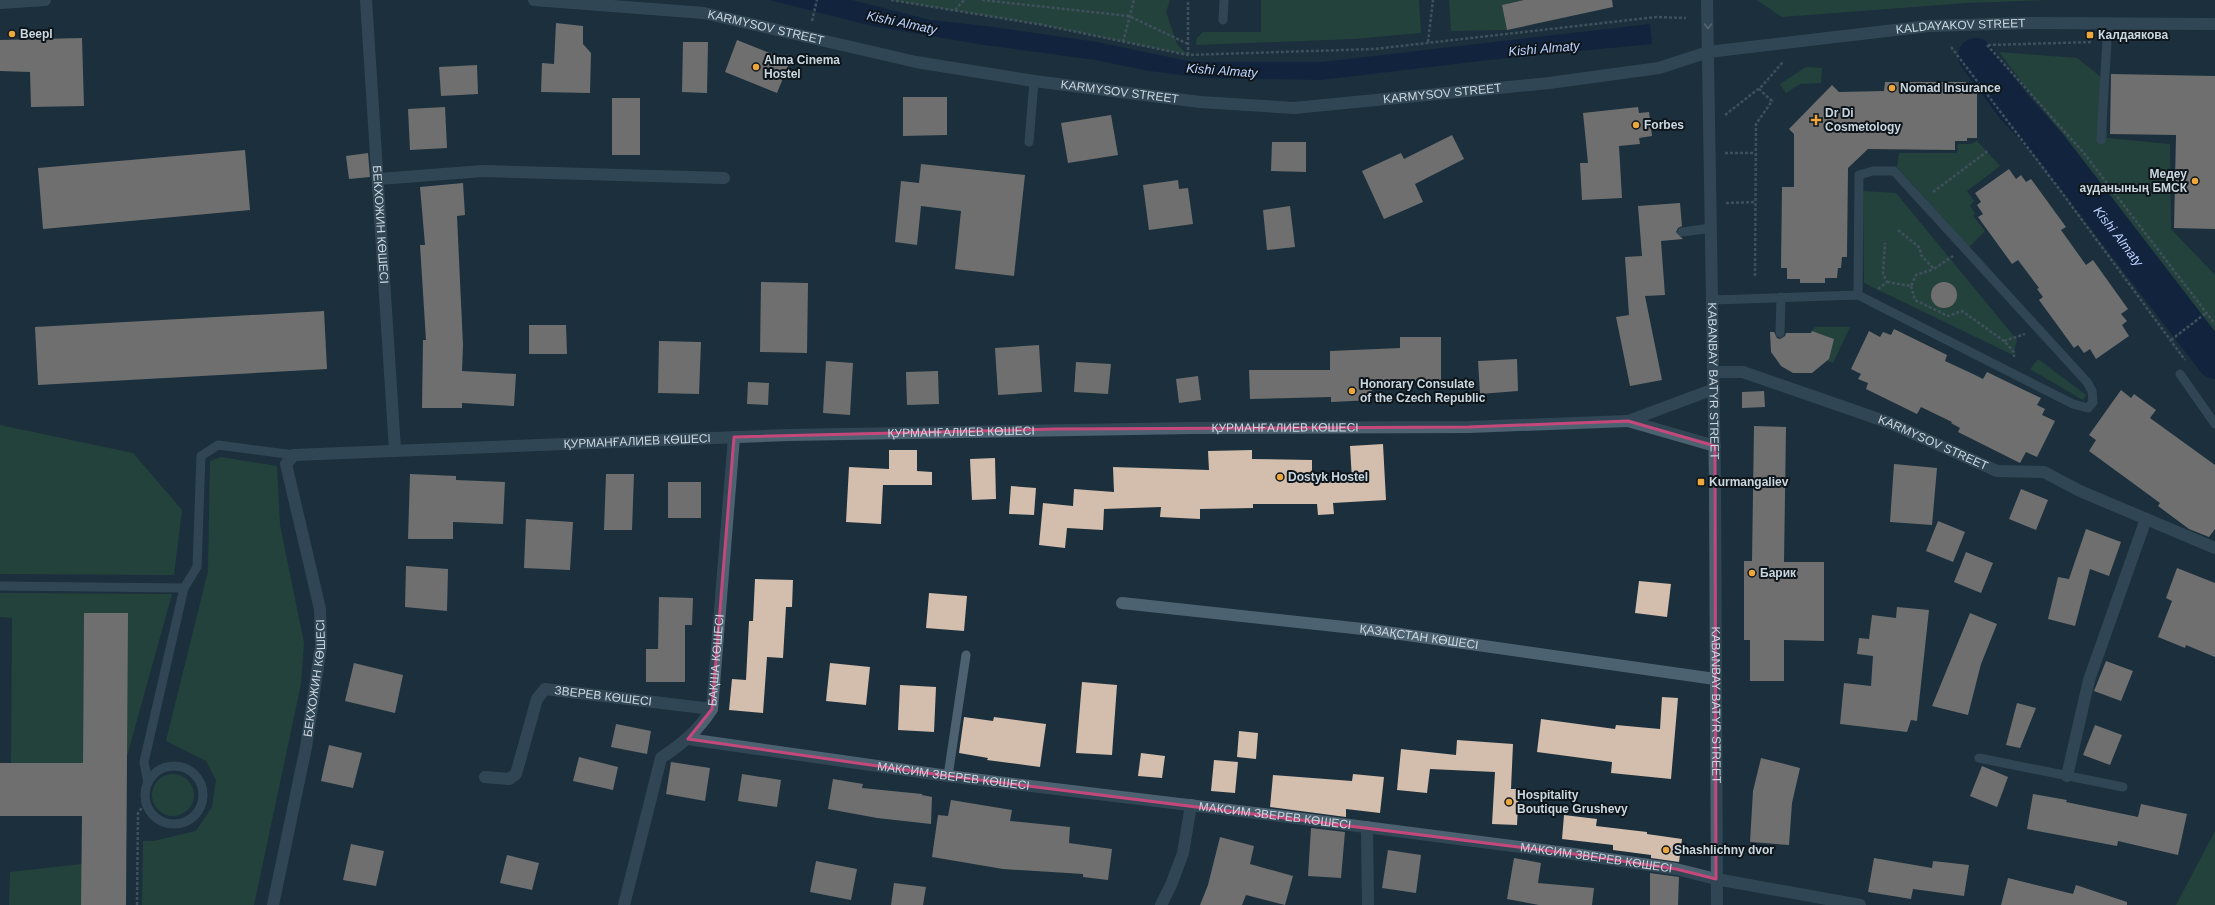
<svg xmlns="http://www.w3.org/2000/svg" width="2215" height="905" font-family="Helvetica,sans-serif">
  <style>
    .green { fill: #2f593c }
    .water { fill: #07173f }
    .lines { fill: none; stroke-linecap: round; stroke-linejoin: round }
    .river { stroke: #07173f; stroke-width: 36 }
    .building { fill: #d3bdac }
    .path { stroke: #687883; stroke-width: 2.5; stroke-dasharray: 3 2; stroke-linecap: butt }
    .service { stroke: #4d6271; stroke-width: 9 }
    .minor { stroke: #4d6271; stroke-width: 12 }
    .tertiary { stroke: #4d6271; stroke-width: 12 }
    .oneway { stroke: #99a8b3 }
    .marked { fill: none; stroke: #c4487c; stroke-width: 3; stroke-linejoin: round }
    .poi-dot { fill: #eea73c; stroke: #0e161c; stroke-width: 1.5 }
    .labels { text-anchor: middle; stroke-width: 4; stroke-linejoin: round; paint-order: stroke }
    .street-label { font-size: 12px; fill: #cbd7df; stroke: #0e161c }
    .poi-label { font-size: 12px; font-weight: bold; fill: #cbd7df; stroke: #0e161c; text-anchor: start }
    .water-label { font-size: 13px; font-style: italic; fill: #bdd3ff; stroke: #0e161c }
  </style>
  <rect width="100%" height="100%" fill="#1c2f3c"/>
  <g class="green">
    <polygon points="891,0 1170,0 1166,12 1177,44 1188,55 1043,25"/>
    <polygon points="1261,0 1419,0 1421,33 1353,39 1196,45 1197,38 1203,32 1261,32"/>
    <polygon points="1449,0 1524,0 1502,5 1507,30 1451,31"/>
    <polygon points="1757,0 2049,0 1966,3 1782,17"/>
    <polygon points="1999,52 2077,58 2106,81 2107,138 2170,144 2171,229 2215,275 2215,334"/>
    <polygon points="1806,67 1822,68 1821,83 1800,84 1786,93 1780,84"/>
    <polygon points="1977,141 2000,166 1967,191 1974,201 1970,206 1975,213 1973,216 1985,231 1969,247 1897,167 1899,153 1957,153 1958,144 1971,144"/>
    <polygon points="1863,191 1896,193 2017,340 2013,355 1864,283"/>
    <polygon points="1815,327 1850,327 1833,363 1827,361 1834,339 1812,331"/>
    <polygon points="2038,359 2086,395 2083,400 2030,369"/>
    <polygon points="0,425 133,453 182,510 174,575 0,574"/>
    <polygon points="221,457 277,466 280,525 304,643 301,684 254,905 142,905 143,841 153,841 196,831 212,807 216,780 206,761 166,741 208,571 210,461"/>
    <polygon points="0,593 172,594 127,756 127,613 84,613 83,763 11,763 12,618 0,617"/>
    <circle cx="173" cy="795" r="21"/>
    <polygon points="2215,831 2215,905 2176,905"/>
    <polygon points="82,864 81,905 9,905 10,872"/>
  </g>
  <polygon class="water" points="769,0 852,0 930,20 986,26 1097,42 1188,61 1208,62 1322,62 1650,24 1652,44 1489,60 1321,80 1206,78 1149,71 1095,60 984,45 872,26"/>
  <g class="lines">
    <path class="river" id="s1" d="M1976,56L2014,107L2048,144L2215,361"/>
  </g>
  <g class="building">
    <polygon points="1524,0 1612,0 1613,7 1507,30 1502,5"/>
    <polygon points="556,23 583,26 583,44 591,53 590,93 541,92 542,63 554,64"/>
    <polygon points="82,38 84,106 31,107 30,72 0,71 0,40"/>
    <polygon points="737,40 790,61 777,93 725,72"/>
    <polygon points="683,42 708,42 707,93 682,92"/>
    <polygon points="477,65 478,94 441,96 439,67"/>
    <polygon points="2111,74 2215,76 2215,229 2174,228 2176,135 2110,134"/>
    <polygon points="1885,82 1966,82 1965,88 1977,88 1977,138 1967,138 1967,141 1955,141 1955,150 1868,149 1848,168 1847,257 1842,257 1841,268 1838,268 1837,278 1825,278 1825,283 1800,283 1800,279 1787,279 1787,268 1781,268 1782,187 1794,187 1794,134 1789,129 1832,85 1839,92 1884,91"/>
    <polygon points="903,97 947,97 947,135 903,136"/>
    <rect x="612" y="98" width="28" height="57"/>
    <polygon points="445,107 447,148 410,150 408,109"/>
    <polygon points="1638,107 1639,113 1649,112 1652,136 1639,138 1640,144 1619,146 1622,198 1582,200 1580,163 1588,163 1583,113"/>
    <polygon points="1111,115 1118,155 1068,163 1061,123"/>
    <polygon points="1452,135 1464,159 1415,184 1423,202 1384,219 1362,171 1401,153 1404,159"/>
    <polygon points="1272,142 1306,142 1306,172 1271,171"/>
    <polygon points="245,150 250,210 43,229 38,168"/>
    <polygon points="368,153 370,177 349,179 346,156"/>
    <polygon points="921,164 1025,175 1014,276 955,269 961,211 921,206 917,245 895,242 901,181 919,183"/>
    <polygon points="2009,169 2016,179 2021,175 2026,182 2031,179 2066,227 2061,230 2086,265 2093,260 2128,309 2121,314 2127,321 2122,325 2129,336 2096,359 2090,349 2084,353 2078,345 2074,348 2039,300 2043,297 2037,289 2039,288 2018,260 2012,264 1978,217 1983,214 1977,205 1981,202 1975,193"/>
    <polygon points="1178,180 1179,189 1188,188 1193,224 1149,230 1143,185"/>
    <polygon points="463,183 465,215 457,216 463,345 462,371 516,374 514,406 462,403 462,408 422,408 423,340 426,340 420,245 425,245 420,187"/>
    <polygon points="1680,203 1682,226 1678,228 1676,232 1683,239 1661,241 1665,295 1645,296 1662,380 1630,386 1616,317 1629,315 1625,257 1642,256 1638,206"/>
    <polygon points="1290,206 1295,247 1267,250 1263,210"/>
    <circle cx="1944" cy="295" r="13"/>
    <polygon points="761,282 808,283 807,353 760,352"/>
    <polygon points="324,311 327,369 38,385 35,327"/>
    <polygon points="529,325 566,325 567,354 529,354"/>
    <polygon points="1894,329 1947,355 1945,361 1973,374 1983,379 1987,372 2041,398 2037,405 2045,409 2042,415 2055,421 2037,457 2026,452 2020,463 1958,432 1960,428 1951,423 1952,422 1921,407 1917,414 1866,389 1868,383 1858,379 1861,374 1851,369 1869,331 1880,337 1883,332 1891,335"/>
    <polygon points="1812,331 1834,339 1829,359 1812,373 1793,373 1781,366 1771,352 1770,332 1774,332 1777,338 1780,339 1785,336 1786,333 1811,333"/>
    <polygon points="1400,337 1441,337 1441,381 1372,381 1372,400 1331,402 1331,397 1250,399 1249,370 1330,370 1330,351 1400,348"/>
    <polygon points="659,341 701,342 699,394 658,393"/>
    <polygon points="1039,345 1042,392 998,395 995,348"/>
    <polygon points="1517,359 1518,391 1480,394 1478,361"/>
    <polygon points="826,361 853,363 850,415 823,413"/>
    <polygon points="1076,362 1111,364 1108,394 1074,392"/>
    <polygon points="938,371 939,404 907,405 906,372"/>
    <polygon points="1198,376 1201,400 1179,403 1176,379"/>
    <polygon points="748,382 769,383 768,405 747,404"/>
    <polygon points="2121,390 2131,398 2134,394 2156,410 2150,418 2215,465 2215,529 2209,537 2189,529 2158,506 2160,503 2089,451 2096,440 2089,435"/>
    <polygon points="1764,391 1765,407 1742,408 1742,392"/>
    <polygon points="1754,426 1786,427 1784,562 1824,562 1824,641 1784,640 1784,681 1750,681 1750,640 1744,640 1744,561 1752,561"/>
    <polygon points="1383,444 1386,500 1333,503 1334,514 1318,515 1317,504 1253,504 1253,508 1200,509 1200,519 1160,517 1161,507 1104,509 1103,530 1067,528 1065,548 1039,545 1043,503 1073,506 1074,489 1114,492 1113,467 1209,470 1208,451 1252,450 1252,459 1312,460 1312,481 1352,480 1350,446"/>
    <polygon points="889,450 917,450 917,471 932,472 932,485 883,485 881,524 846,522 849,467 889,469"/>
    <polygon points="995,458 996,499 972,500 970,459"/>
    <polygon points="1894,464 1937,468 1932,525 1890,522"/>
    <polygon points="410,474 456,476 456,480 505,482 503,524 453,522 453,539 408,539"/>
    <polygon points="606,474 634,474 632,530 604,530"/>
    <rect x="668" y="482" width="33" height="36"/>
    <polygon points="1011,486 1036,488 1034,515 1009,514"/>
    <polygon points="2021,489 2048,500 2036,530 2009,519"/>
    <polygon points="526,519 573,522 570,570 524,568"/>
    <polygon points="1938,521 1965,532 1953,562 1926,551"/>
    <polygon points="2086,529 2121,542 2109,576 2090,569 2075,626 2048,619 2058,577 2069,579"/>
    <polygon points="1966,552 1993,563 1981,593 1954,582"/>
    <polygon points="406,566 448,569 447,611 405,607"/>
    <polygon points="2177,568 2215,583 2215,657 2186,645 2185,648 2158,637 2172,601 2166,598"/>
    <polygon points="755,579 793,580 792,607 786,607 783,658 767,657 763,713 729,710 732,679 746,680 749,621 753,621"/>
    <polygon points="1639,581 1671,584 1667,617 1635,613"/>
    <polygon points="929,593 967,596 964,631 926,628"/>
    <polygon points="659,597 693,598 692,625 685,625 685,682 646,682 646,649 658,649"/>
    <polygon points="1897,607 1929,610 1917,721 1911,720 1907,732 1840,724 1844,683 1871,686 1873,656 1857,654 1859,638 1869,639 1872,615 1896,618"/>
    <polygon points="84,613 128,613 126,905 81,905 82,816 0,816 0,763 83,763"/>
    <polygon points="1970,613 1997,624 1981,664 1968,715 1932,706"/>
    <polygon points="2106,661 2133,671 2121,701 2094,691"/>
    <polygon points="354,663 403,675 395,713 345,701"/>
    <polygon points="830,663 870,667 866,705 826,701"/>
    <polygon points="1082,682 1117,685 1112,755 1076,753"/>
    <polygon points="900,685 936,687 934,732 898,730"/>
    <polygon points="1662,697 1678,698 1671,779 1611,773 1612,762 1537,752 1541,719 1615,729 1616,725 1660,729"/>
    <polygon points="2017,703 2036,708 2020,748 2006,745"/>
    <polygon points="964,717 993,721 994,717 1046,724 1040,767 987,760 988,758 959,753"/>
    <polygon points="616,724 651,731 647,754 611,747"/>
    <polygon points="2095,725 2122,735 2110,765 2083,755"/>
    <polygon points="1239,731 1258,733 1256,759 1237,757"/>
    <polygon points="1457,740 1513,744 1511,789 1519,789 1517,825 1492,824 1495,772 1430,769 1427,793 1397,790 1401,749 1456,755"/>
    <polygon points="329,745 362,753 353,788 321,781"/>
    <polygon points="1141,753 1165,756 1162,778 1138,776"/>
    <polygon points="579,757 618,767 613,790 573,781"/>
    <polygon points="1761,758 1800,768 1792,803 1789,845 1750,842 1753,791"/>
    <polygon points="1214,760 1238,762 1235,793 1211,791"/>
    <polygon points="671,762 710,768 705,801 666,794"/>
    <polygon points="1982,766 2008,777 1997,807 1970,796"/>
    <polygon points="742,774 781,780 777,807 738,801"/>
    <polygon points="1353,774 1384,777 1380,813 1346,809 1346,817 1270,807 1273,775 1352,781"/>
    <polygon points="833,779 863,784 862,788 922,794 922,795 932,797 931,824 877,818 828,809"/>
    <polygon points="2033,794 2067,800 2066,802 2138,817 2141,804 2187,814 2178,855 2118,841 2117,846 2027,829"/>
    <polygon points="951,800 1012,810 1010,821 1070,827 1069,843 1112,849 1108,880 1083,877 1083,874 1003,869 932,857 938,815 948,816"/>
    <polygon points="1564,815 1597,819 1596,826 1647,832 1647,834 1682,839 1679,862 1651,858 1651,855 1613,850 1613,845 1562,839"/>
    <polygon points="1311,828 1345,832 1341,878 1308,876"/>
    <polygon points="1220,837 1254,846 1250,864 1293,876 1285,905 1246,895 1242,905 1200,905 1208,885"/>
    <polygon points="351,844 384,851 376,886 343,880"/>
    <polygon points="1388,850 1421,855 1416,893 1382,888"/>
    <polygon points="507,855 539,863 532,890 500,883"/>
    <polygon points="1514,858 1541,863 1538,883 1594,888 1592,905 1539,905 1507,899"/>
    <polygon points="1874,858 1932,868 1933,861 1969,865 1964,896 1913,889 1911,899 1868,892"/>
    <polygon points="816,861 857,869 851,900 810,892"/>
    <polygon points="1650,873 1679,877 1678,905 1650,905"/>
    <polygon points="2008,878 2073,894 2076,885 2127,902 2127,905 2001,905"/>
    <polygon points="894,883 926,887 923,905 891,905"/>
  </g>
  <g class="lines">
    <g class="path">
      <polyline points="891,0 1043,25 1188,55 1374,49 1656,17 1686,18"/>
      <polyline points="982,0 1129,16 1188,44"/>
      <polyline points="955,10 964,0"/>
      <polyline points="812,21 817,0"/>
      <polyline points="1123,42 1134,0"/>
      <polyline points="1428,42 1433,0"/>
      <polyline points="1987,45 2083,152 2215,324"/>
      <polyline points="1988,45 2093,42"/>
      <polyline points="1951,47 2060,190 2185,360"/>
      <polyline points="1188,55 1188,0"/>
      <polyline points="1725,115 1762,86 1783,62"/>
      <polyline points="1725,153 1755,153"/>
      <polyline points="1933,192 1989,150"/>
      <polyline points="1726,203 1755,202"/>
      <polyline points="1898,230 1920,248 1921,255 1934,269 1953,256"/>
      <polyline points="1755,276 1756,124 1772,101 1759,89"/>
      <polyline points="1887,282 1911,286 1916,275 1934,269"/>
      <polyline points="1911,286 1915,300 1948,316 1962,311 2004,341 2014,352 2014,357"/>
      <polyline points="1878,289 1887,282 1883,274 1885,243"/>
      <polyline points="2171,340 2206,313"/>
      <polyline points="2004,341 2025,334"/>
      <polyline points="137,905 138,813 146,802"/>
    </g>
    <g class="service">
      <polyline points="1223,20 1224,0"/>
      <polyline points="2101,140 2108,24"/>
      <polyline points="1029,142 1034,81"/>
      <polyline points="1682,232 1712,228"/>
      <polyline points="1713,300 1858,295 1859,175 1873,171 1894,171 2087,382 2092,391 2093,402 2088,408 2073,404 1858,295"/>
      <polyline points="1780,333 1781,297"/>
      <polyline points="2180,374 2215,424"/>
      <polyline points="0,586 184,588 197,567 201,456 218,445 294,455"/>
      <polyline points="1979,758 2123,787"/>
      <circle cx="174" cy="795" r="29"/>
      <polyline points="948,776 966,655"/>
      <polyline points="148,783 144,762 184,588"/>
    </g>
    <g class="minor">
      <path id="s2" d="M366,0L395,450"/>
      <polyline points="379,179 483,171 724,178"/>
      <path id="s3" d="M1714,372H1743L1890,423L1997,471L2044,472L2080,491L2215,548"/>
      <polyline points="1714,389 1628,421 1715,446"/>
      <path id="s4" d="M1122,603L1372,630L1715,679"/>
      <path id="s5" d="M688,739L948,776L1280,816L1574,854L1676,869L1716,879L1860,905"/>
      <polyline points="2067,776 2089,680 2146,519"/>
      <path id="s6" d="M485,777L509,779L516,774L537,699L545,689L712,709"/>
      <polyline points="1367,827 1368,905"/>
      <path id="s7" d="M273,905L306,747L321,646L320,609L286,464L294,455L789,435L1193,428L1469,427L1628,421"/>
      <path id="s8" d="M624,905L661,758C682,744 698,731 712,709L734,437"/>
      <polyline points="1161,905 1171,885 1183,853 1191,805"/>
    </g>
    <g class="tertiary">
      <path id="s9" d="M534,0L704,13L916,62L1034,81L1200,102L1294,108L1549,83L1659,68L1708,52L1929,26L2027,23L2215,24"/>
      <path id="s10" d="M1707,0L1715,481L1717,905"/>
      <polyline points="0,3 45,0"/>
    </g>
  </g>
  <defs><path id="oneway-chevron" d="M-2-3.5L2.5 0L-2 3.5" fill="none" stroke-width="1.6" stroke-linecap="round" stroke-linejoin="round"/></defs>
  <use class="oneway" href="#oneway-chevron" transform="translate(1708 26) rotate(90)"/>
  <path d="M0 0H2215V905H0ZM1628,421L1715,446L1716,879L1676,869L1574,854L948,776L688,739L712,709L734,437L1055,429L1469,427Z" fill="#1c2f3c" fill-opacity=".55" fill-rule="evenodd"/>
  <path class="marked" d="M1628,421L1715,446L1716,879L1676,869L1574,854L948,776L688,739L712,709L734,437L1055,429L1469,427Z"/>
  <g class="poi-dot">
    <circle cx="12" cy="34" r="4"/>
    <rect x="2086" y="31" width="8" height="8" rx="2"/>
    <circle cx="756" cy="67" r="4"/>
    <circle cx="1892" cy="88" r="4"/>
    <path d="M1814 114h4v4h4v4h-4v4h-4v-4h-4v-4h4z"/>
    <circle cx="1636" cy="125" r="4"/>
    <circle cx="2195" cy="181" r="4"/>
    <circle cx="1352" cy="391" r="4"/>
    <circle cx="1280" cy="477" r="4"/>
    <rect x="1697" y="478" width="8" height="8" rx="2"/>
    <circle cx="1752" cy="573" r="4"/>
    <circle cx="1509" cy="802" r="4"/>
    <circle cx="1666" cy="850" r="4"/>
  </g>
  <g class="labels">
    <g class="street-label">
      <text dy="4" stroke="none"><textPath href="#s9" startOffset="1442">KALDAYAKOV STREET</textPath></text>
      <text dy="4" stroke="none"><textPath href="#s9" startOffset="234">KARMYSOV STREET</textPath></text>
      <text dy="4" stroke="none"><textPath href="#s9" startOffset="594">KARMYSOV STREET</textPath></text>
      <text dy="4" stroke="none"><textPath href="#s9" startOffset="918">KARMYSOV STREET</textPath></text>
      <text dy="4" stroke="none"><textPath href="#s2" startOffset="225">БЕКХОЖИН КӨШЕСІ</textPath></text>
      <text dy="4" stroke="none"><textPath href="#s10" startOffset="381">KABANBAY BATYR STREET</textPath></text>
      <text dy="4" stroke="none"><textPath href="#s7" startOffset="1453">ҚУРМАНҒАЛИЕВ КӨШЕСІ</textPath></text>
      <text dy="4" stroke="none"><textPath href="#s7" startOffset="1129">ҚУРМАНҒАЛИЕВ КӨШЕСІ</textPath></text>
      <text dy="4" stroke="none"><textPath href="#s7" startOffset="805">ҚУРМАНҒАЛИЕВ КӨШЕСІ</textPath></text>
      <text dy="4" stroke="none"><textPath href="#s3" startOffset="232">KARMYSOV STREET</textPath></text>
      <text dy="4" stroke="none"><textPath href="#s4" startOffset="299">ҚАЗАҚСТАН КӨШЕСІ</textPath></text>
      <text dy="4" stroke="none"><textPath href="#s8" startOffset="272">БАҚША КӨШЕСІ</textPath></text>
      <text dy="4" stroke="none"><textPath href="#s7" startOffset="231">БЕКХОЖИН КӨШЕСІ</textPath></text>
      <text dy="4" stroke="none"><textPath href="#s6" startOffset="182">ЗВЕРЕВ КӨШЕСІ</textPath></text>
      <text dy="4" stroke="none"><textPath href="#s10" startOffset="705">KABANBAY BATYR STREET</textPath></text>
      <text dy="4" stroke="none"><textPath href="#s5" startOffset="268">МАКСИМ ЗВЕРЕВ КӨШЕСІ</textPath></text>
      <text dy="4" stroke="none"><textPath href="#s5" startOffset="592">МАКСИМ ЗВЕРЕВ КӨШЕСІ</textPath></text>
      <text dy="4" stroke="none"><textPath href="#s5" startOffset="916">МАКСИМ ЗВЕРЕВ КӨШЕСІ</textPath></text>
    </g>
    <g class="poi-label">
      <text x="20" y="38">Beepl</text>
      <text x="2098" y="39">Калдаякова</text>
      <text x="764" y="64">Alma Cinema<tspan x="764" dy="14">Hostel</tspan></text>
      <text x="1900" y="92">Nomad Insurance</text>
      <text x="1825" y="117">Dr Di<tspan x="1825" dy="14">Cosmetology</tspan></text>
      <text x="1644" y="129">Forbes</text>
      <text x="2187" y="178" text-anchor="end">Медеу<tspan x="2187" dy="14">ауданының БМСК</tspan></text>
      <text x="1360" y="388">Honorary Consulate<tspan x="1360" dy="14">of the Czech Republic</tspan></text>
      <text x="1288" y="481">Dostyk Hostel</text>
      <text x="1709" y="486">Kurmangaliev</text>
      <text x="1760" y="577">Барик</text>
      <text x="1517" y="799">Hospitality<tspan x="1517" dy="14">Boutique Grushevy</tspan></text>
      <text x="1674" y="854">Shashlichny dvor</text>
    </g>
    <g class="water-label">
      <text transform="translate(902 22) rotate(12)" y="5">Kіshі Almaty</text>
      <text transform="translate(1544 48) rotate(-5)" y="5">Kіshі Almaty</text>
      <text transform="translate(1222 70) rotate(4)" y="5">Kіshі Almaty</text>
      <text dy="5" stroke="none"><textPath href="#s1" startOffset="230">Kіshі Almaty</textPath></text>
    </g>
  </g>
</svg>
